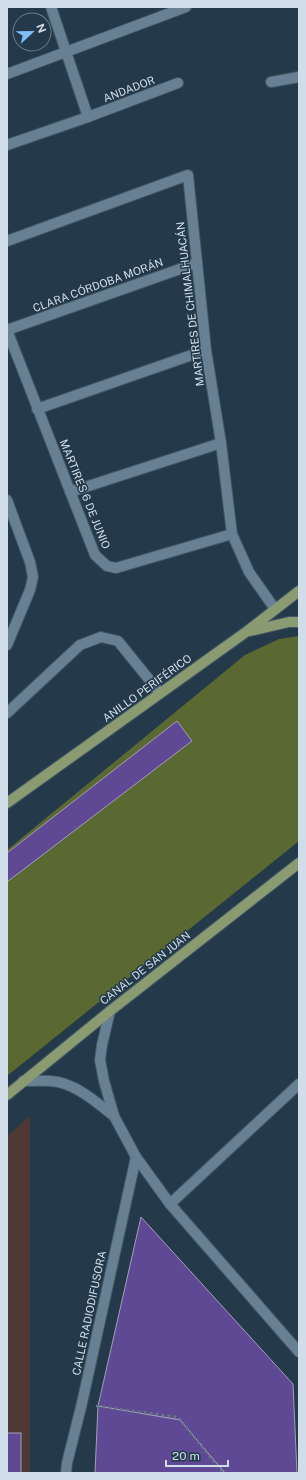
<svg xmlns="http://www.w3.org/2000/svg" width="306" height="1480" font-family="'Public Sans',sans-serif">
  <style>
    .industrial { fill: #4e3936 }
    .green { fill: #596931 }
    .building { fill: #5f4994; stroke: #a49eb9 }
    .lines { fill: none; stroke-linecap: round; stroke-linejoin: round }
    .minor-casing { stroke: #435664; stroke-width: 12 }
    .major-casing { stroke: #435664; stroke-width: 12 }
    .path { stroke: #657786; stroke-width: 2.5; stroke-dasharray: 3 3; stroke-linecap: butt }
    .minor { stroke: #688093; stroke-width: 10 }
    .major { stroke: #8b9b71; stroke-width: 10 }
    .labels { text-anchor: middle; stroke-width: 3; stroke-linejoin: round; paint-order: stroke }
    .street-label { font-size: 11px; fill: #d1dee9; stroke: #243a4b }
  </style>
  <rect width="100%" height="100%" fill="#243a4b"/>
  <polygon class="industrial" points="30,1116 30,1473 7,1473 7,1136"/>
  <polygon class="green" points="299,636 299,841 7,1076 7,850 245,655 279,639"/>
  <g class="building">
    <polygon points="177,721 192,741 7,882 7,853"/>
    <polygon points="141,1217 293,1384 297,1473 225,1473 180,1420 98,1406"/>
    <polygon points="98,1406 180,1420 225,1473 95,1473"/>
    <rect x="7" y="1433" width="14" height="40"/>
  </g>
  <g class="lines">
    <defs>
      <g id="minor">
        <polyline points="51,7 88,117"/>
        <polyline points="7,74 186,7"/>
        <polyline points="271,82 299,77"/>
        <polyline points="7,145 88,117 178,83"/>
        <polyline points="7,241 188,175 206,350 221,443 232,534 249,572 275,609"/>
        <polyline points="7,330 95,555 107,566 116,568 232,534"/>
        <polyline points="7,330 197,263"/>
        <polyline points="37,409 206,350"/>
        <polyline points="70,492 221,443"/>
        <polyline points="7,500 30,562 33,577 30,590 7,645"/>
        <polyline points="7,713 80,645 101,637 118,641 160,693"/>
        <polyline points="110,1011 102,1045 100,1060 104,1081 114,1116 136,1157 170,1204 299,1352"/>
        <path d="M23,1081C34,1081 47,1080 58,1082C80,1087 97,1103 114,1116"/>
        <polyline points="170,1204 299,1084"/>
        <polyline points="66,1473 67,1463 82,1403 136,1157"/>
      </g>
      <g id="major">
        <polyline points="250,631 289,622 299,622"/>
        <polyline points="7,803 246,632 299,591"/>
        <polyline points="7,1095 110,1011 299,863"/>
      </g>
    </defs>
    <use href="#minor" class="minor-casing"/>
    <use href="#major" class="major-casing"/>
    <polyline class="path" points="96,1406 178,1417 223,1473"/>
    <use href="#minor" class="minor"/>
    <use href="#major" class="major"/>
  </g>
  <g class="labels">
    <g class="street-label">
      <text transform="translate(129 89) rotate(-21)" y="4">ANDADOR</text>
      <text transform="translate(98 285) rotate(-20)" y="4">CLARA CÓRDOBA MORÁN</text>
      <text transform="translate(190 304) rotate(-97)" y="4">MARTIRES DE CHIMALHUACÁN</text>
      <text transform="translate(85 494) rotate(68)" y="4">MARTIRES 6 DE JUNIO</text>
      <text transform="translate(147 688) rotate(-36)" y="4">ANILLO PERIFÉRICO</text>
      <text transform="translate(145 968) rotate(-38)" y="4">CANAL DE SAN JUAN</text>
      <text transform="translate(89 1313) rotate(-78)" y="4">CALLE RADIODIFUSORA</text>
    </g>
  </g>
  <rect width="306" height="1480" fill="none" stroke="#d1dee9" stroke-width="16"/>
  <g transform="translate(32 32) rotate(68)"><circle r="19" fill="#243a4b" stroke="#697c8a"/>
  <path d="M0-3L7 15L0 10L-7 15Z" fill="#7dbef9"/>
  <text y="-6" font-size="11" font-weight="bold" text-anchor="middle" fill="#d1dee9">N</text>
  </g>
  <path d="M166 1460v6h62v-6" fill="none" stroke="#d1dee9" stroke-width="2"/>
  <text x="172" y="1460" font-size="12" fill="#d1dee9" stroke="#243a4b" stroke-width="3" paint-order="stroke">20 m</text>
</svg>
